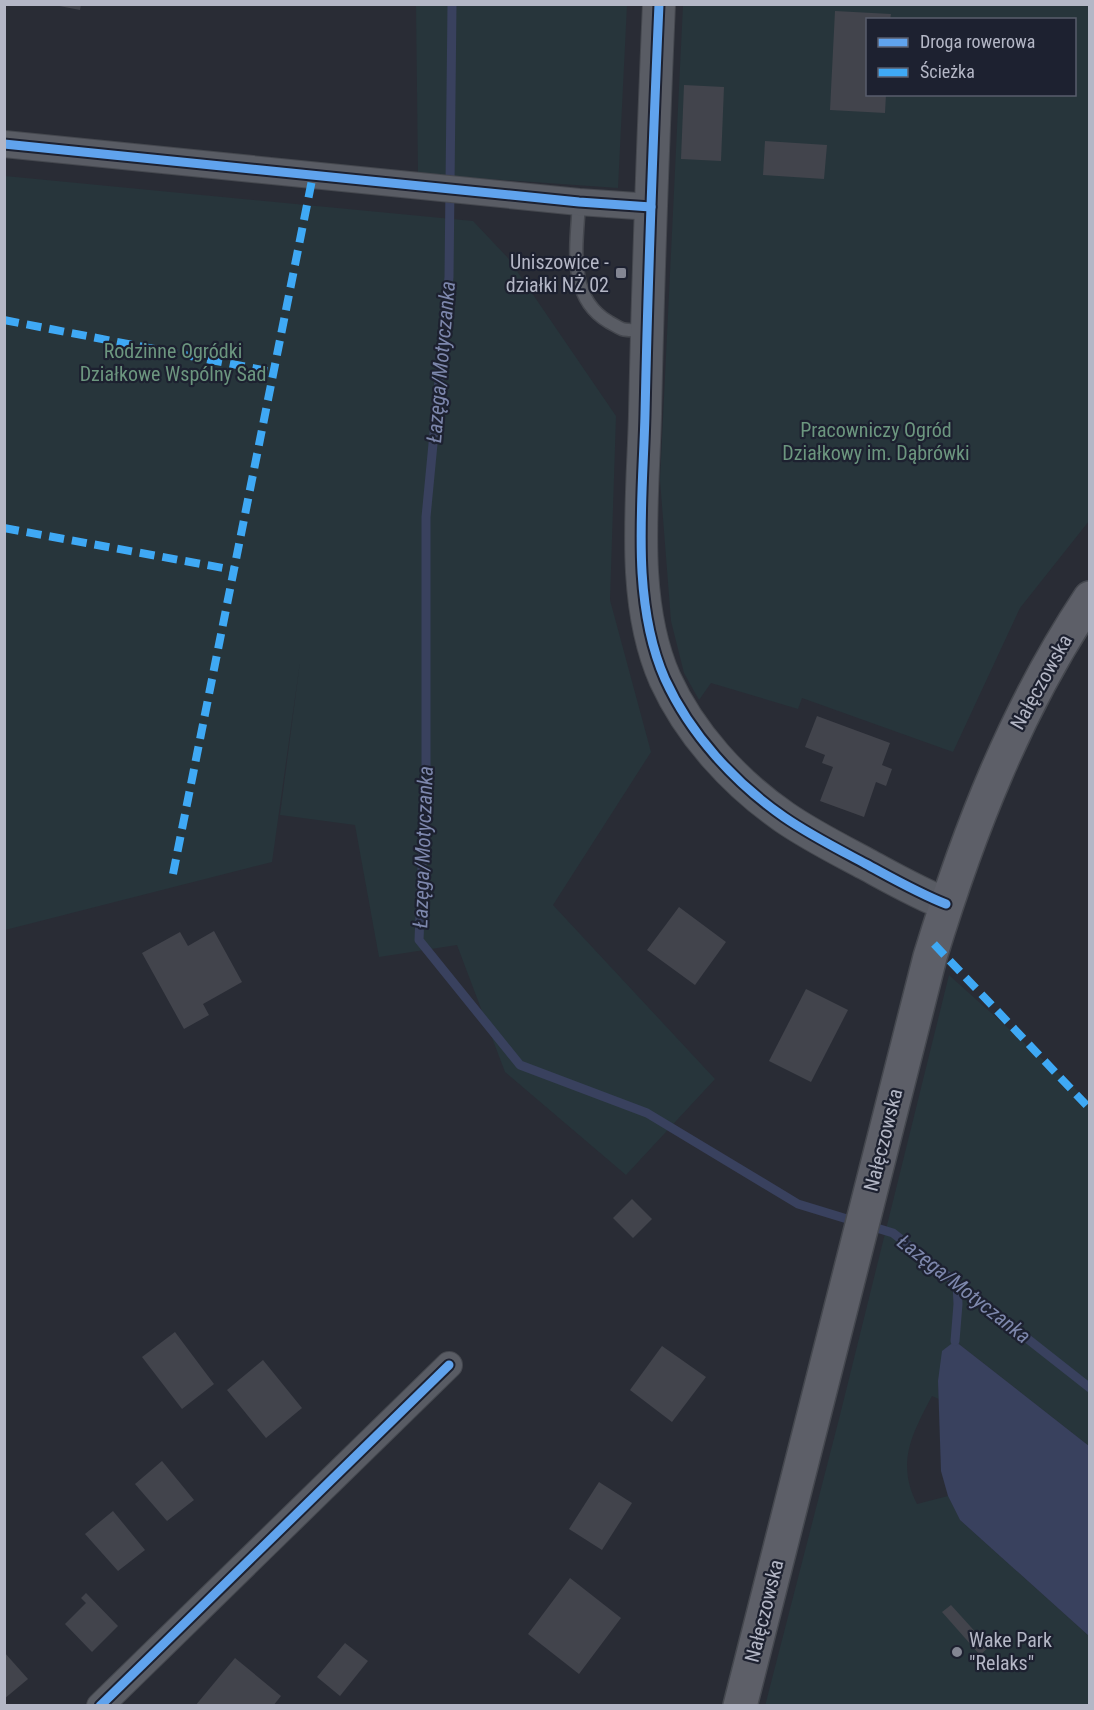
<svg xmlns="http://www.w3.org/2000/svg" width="1094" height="1710" font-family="'Roboto Condensed',sans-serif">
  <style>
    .green { fill: #27353b; fill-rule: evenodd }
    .water { fill: #39415e }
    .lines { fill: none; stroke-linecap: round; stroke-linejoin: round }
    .stream { stroke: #39415e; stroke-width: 9 }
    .building { fill: #42444c }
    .service-casing { stroke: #45484f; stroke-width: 15 }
    .minor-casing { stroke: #45484f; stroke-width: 28 }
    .tertiary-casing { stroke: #45484f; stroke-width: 34 }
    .secondary-casing { stroke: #45484f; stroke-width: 36 }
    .service { stroke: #595c64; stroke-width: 12 }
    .minor { stroke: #595c64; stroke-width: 26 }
    .tertiary { stroke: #595c64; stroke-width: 32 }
    .secondary { stroke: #5d5f68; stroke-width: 33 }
    .quiet { stroke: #3fa9f5; stroke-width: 8; stroke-dasharray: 15 8; stroke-linecap: butt }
    .cycleway-casing { stroke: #1d2130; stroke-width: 13 }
    .cycleway { stroke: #60a3ed; stroke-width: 9 }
    .poi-dot { fill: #838693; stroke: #1d2130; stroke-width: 2 }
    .labels { text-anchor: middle; stroke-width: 4.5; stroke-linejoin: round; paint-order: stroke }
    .poi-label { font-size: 20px; fill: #b4b7c6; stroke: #1d2130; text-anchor: end }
    .park-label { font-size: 20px; fill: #6c967f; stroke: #1d2130 }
    .street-label { font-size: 20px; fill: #b4b7c6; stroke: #1d2130 }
    .water-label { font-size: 21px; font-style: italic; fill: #7d87ac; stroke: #1d2130 }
  </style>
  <rect width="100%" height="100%" fill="#292c35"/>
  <g class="green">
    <polygon points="416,5 627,5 618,188 418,174"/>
    <path d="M683,5H1089V521L1020,608L953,752L802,698L798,709L711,683L699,700L684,673L671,621L660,480ZM868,20H1074V94H868Z"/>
    <polygon points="5,176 473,221 508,258 616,416 610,600 651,752 553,905 715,1079 626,1175 505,1072 457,945 379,957 355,825 280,815 300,662 272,862 5,930"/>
    <path d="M949,975L1089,1101V1446L955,1341L938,1381L939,1399L932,1396C912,1434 896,1463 917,1504L948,1496L960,1520L1089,1636V1705L765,1706L840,1415Z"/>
  </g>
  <polygon class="water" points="955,1341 1089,1446 1089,1636 960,1520 948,1496 941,1471 938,1381 942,1351"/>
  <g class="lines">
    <g class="stream">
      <polyline points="452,4 449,277 426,517 426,773 419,940 520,1065 647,1113 798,1204 893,1233 1090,1388"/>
      <polyline points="955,1341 958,1304 957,1283"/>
    </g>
  </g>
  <g class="building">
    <polygon points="49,4 81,4 80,10"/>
    <polygon points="835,11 891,14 890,20 868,20 868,94 886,94 885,113 830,110"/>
    <polygon points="684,85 724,87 721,161 681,159"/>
    <polygon points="765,141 827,145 824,179 763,175"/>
    <polygon points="817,716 890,743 882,765 892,769 886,786 876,782 864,817 820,801 833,767 822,763 825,755 805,747"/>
    <polygon points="679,907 726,942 695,985 647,950"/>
    <polygon points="214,931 242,982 203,1004 209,1015 184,1029 142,953 180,932 188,946"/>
    <polygon points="806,989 848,1010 811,1082 769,1061"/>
    <polygon points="632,1199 652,1219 633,1238 613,1218"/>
    <polygon points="175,1332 214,1384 182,1409 142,1357"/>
    <polygon points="662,1346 706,1377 672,1422 630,1390"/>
    <polygon points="263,1360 302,1408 266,1438 227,1390"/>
    <polygon points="162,1461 194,1500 167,1521 135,1484"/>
    <polygon points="599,1482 632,1503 602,1550 569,1529"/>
    <polygon points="113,1511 145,1550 118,1571 85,1534"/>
    <polygon points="570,1578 621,1618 579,1674 528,1634"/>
    <polygon points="86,1593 118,1626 92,1652 65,1624 86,1603 81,1598"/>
    <polygon points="951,1605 989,1647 980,1655 942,1612"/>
    <polygon points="345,1643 368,1661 340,1696 317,1677"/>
    <polygon points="4,1652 28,1679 4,1699"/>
    <polygon points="235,1658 281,1696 273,1706 195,1706"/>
  </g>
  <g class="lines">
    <defs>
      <path id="service" d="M579,202C577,244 566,297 609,322C613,324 617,327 622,329C629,331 638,330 645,331"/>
      <g id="minor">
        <polyline points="4,144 579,202 651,207"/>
        <polyline points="100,1706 449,1365"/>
      </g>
      <path id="tertiary" d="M659,4C653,141 648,278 645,414C643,499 630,600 665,679C690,734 735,783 784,817C810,835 838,849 866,864C892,878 918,893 946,904"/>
      <path id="secondary" d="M740,1706L930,957C969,830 1016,709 1090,598"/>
    </defs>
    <use href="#service" class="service-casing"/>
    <use href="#minor" class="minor-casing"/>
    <use href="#tertiary" class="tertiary-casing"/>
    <use href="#secondary" class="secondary-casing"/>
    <use href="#service" class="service"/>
    <use href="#minor" class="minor"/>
    <use href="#tertiary" class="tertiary"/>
    <use href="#secondary" class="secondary"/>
    <g class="quiet">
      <polyline points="4,320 273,372"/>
      <polyline points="4,528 234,570"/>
      <polyline points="173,874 313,175"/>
      <polyline points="934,944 1090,1109"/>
    </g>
    <defs>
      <g id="cycleway">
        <path d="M659,4C653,141 648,278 645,414C643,499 630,600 665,679C690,734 735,783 784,817C810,835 838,849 866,864C892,878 918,893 946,904"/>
        <polyline points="4,144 579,202 651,207"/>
        <polyline points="100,1706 449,1365"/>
      </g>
    </defs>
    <use href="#cycleway" class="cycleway-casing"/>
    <use href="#cycleway" class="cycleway"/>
  </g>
  <g class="poi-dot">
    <rect x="615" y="267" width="12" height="12" rx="3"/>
    <circle cx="957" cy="1652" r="6"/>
  </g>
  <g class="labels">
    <g class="poi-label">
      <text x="609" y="269">Uniszowice -<tspan x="609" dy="23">działki NŻ 02</tspan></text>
      <text x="969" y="1647" text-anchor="start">Wake Park<tspan x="969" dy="23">"Relaks"</tspan></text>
    </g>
    <g class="park-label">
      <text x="173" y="358">Rodzinne Ogródki<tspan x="173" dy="23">Działkowe Wspólny Sad</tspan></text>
      <text x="876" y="437">Pracowniczy Ogród<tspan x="876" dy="23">Działkowy im. Dąbrówki</tspan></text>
    </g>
    <g class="street-label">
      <text transform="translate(1041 682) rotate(-61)" y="7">Nałęczowska</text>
      <text transform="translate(883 1140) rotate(-76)" y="7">Nałęczowska</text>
      <text transform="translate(764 1611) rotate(-76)" y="7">Nałęczowska</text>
    </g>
    <g class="water-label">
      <text transform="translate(441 362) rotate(-85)" y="7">Łazęga/Motyczanka</text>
      <text transform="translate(423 847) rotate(-88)" y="7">Łazęga/Motyczanka</text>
      <text transform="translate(964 1289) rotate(38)" y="7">Łazęga/Motyczanka</text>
    </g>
  </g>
  <rect width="1094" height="1710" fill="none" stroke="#b4b7c6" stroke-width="12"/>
  <rect x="866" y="18" width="210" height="78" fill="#1d2130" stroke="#595d6c" stroke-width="1.5"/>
  <rect x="878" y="38" width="30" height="9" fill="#60a3ed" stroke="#595d6c" stroke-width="1.5"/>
  <text x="920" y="48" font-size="18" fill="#b4b7c6">Droga rowerowa</text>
  <rect x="878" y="68" width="30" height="9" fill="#3fa9f5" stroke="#595d6c" stroke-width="1.5"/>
  <text x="920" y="78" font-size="18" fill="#b4b7c6">Ścieżka</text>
</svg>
